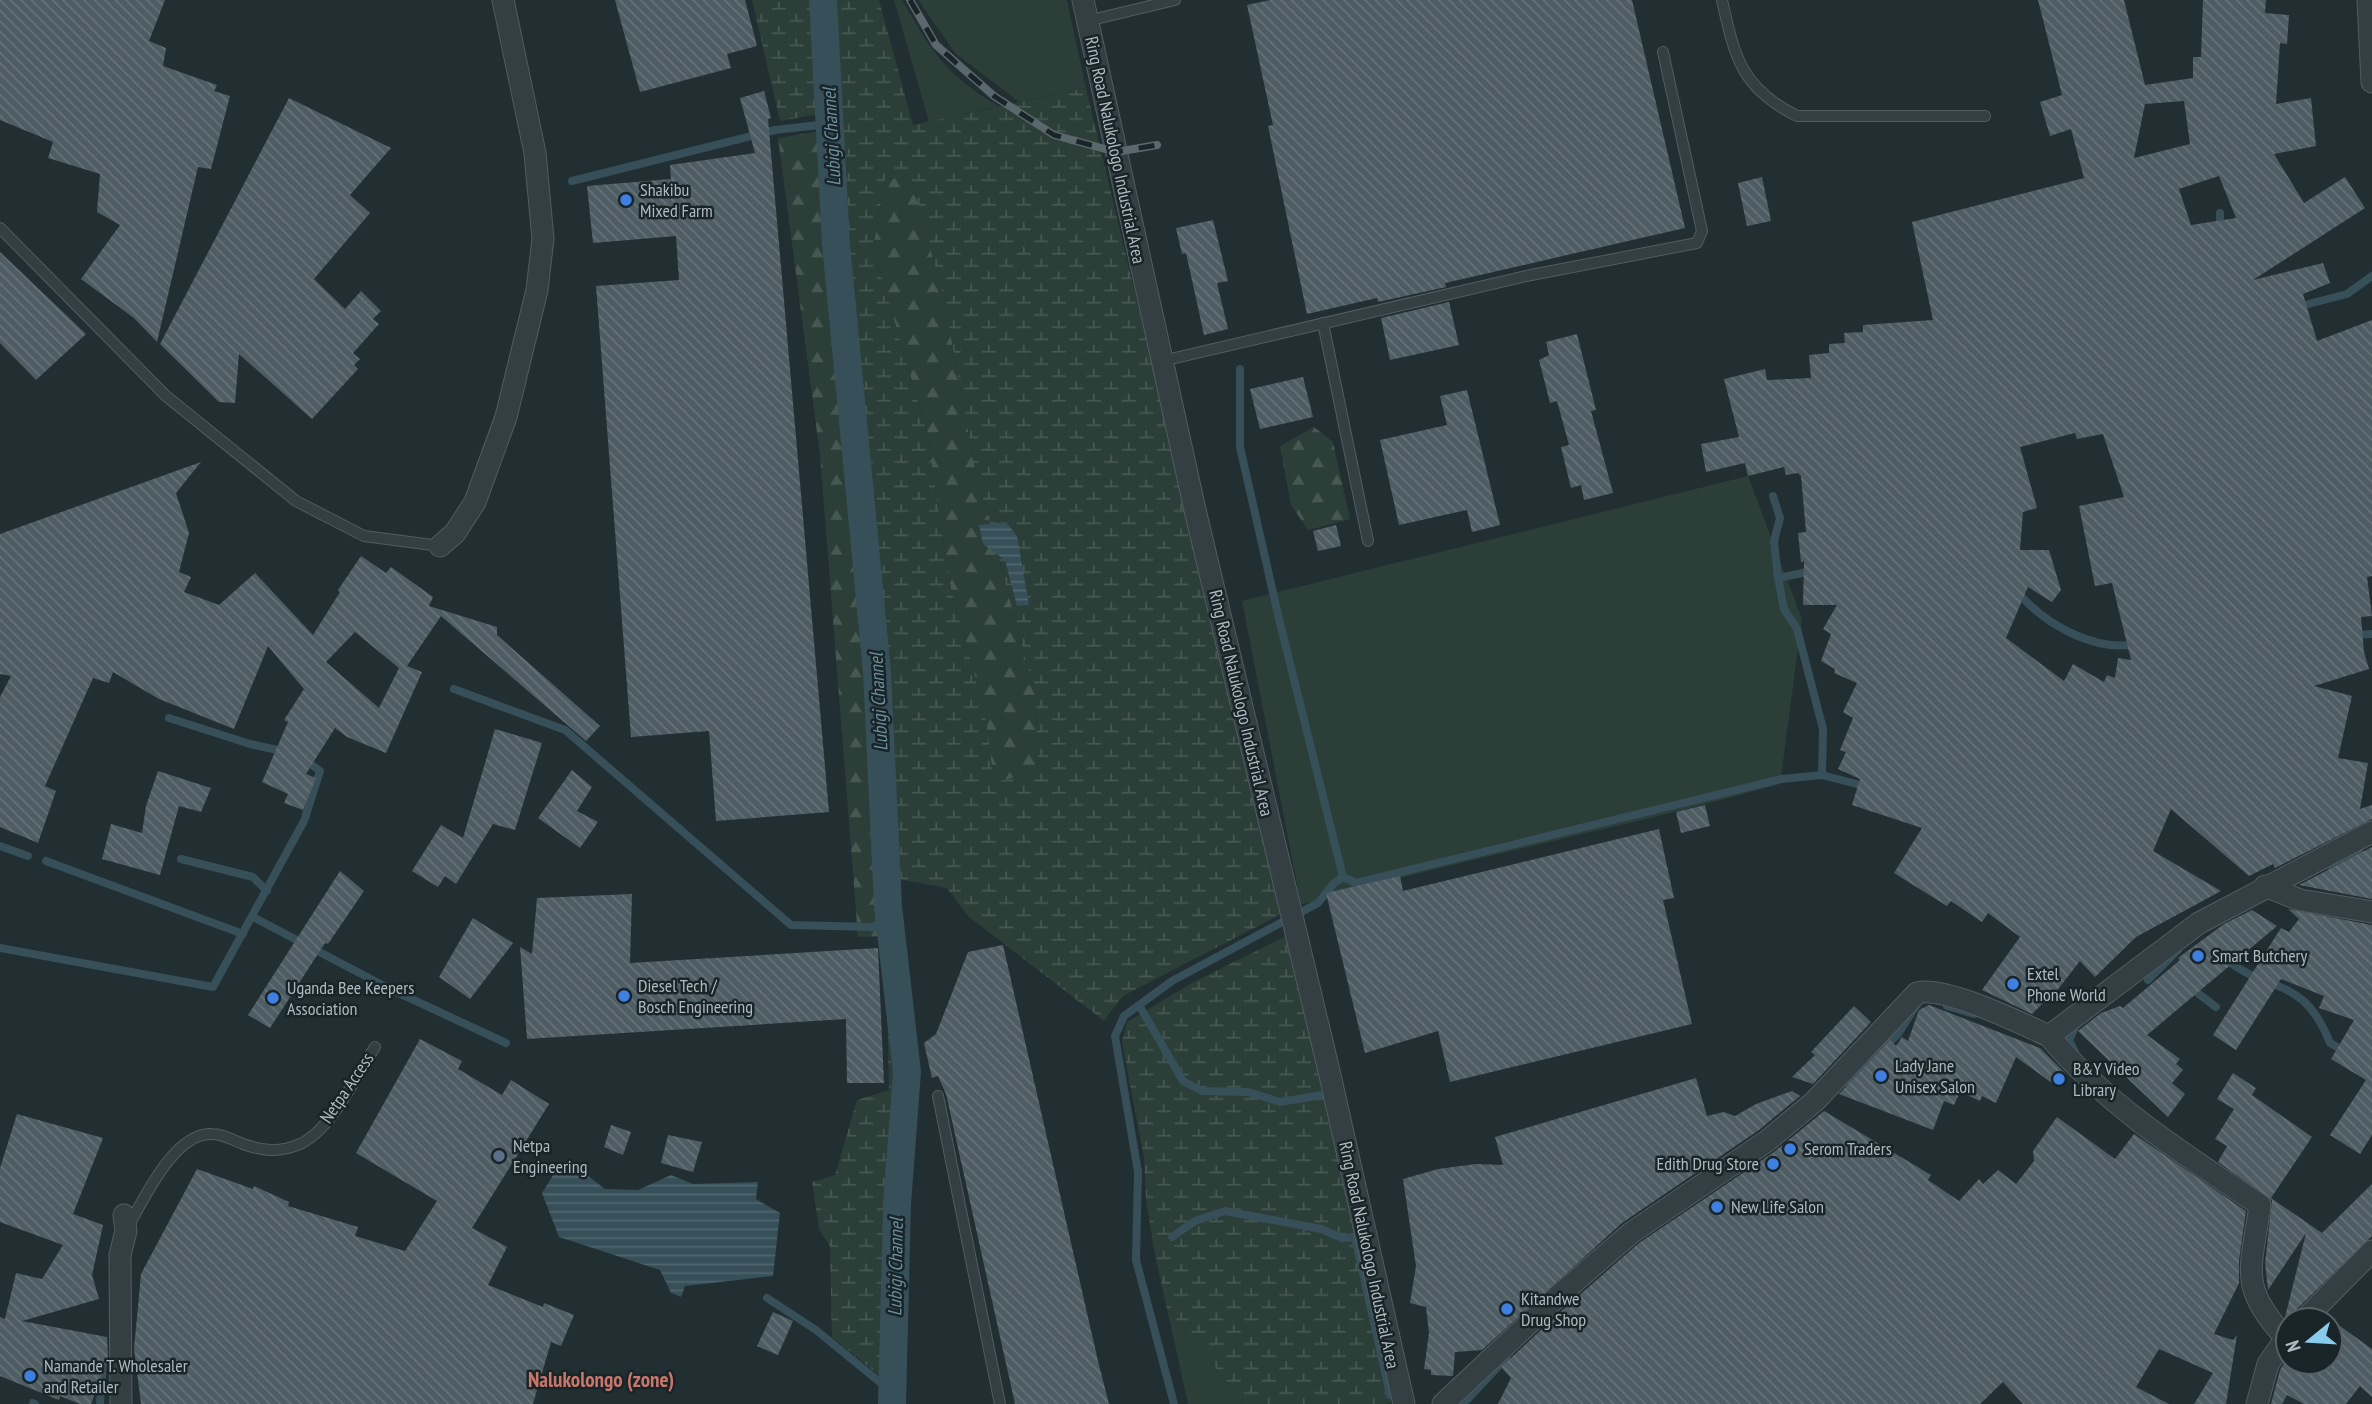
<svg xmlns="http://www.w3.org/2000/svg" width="2372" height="1404" font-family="'PT Sans Narrow',sans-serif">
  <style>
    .green { fill: #2b3e37 }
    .forest { fill: url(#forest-firs) }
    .wetland { fill: url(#wetland-marsh); fill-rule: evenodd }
    .water { fill: url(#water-rules) }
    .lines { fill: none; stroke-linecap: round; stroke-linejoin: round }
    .stream { stroke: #364f58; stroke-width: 8 }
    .canal { stroke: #364f58; stroke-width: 28 }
    .building { fill: url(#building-back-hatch); fill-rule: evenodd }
    .lane-casing { stroke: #515d61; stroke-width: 12 }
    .street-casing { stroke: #515d61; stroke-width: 23 }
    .lane { stroke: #343f43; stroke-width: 10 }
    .street { stroke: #343f43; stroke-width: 21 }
    .rail-casing { stroke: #5a676d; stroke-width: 8 }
    .rail { stroke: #192428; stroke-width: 5; stroke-dasharray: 16; stroke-linecap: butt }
    .shop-dot { fill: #3f7fe0; stroke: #192428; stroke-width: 2.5 }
    .service-dot { fill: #5c6f8a; stroke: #192428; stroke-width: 2.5 }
    .labels { text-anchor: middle; stroke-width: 5; stroke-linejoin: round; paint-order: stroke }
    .street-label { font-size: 18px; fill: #aebac0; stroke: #192428 }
    .poi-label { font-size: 18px; fill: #aebac0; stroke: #192428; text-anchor: start }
    .water-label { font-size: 19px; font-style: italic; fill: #6a8f9c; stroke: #192428 }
    .quarter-label { font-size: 21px; font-weight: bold; fill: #c9776b; stroke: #192428 }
  </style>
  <defs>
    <pattern id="forest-firs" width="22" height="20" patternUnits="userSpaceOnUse" patternTransform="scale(1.75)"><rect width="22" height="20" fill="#2b3e37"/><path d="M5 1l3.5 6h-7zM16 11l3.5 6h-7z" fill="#475852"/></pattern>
    <pattern id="wetland-marsh" width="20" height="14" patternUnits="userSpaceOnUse" patternTransform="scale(1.75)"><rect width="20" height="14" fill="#2b3e37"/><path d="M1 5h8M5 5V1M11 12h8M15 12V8" fill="none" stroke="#475852"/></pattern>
    <pattern id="water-rules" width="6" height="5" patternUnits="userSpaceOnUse" patternTransform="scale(1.75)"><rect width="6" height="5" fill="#364f58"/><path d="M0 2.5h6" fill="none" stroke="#51666e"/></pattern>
    <pattern id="building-back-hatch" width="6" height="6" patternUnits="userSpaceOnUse" patternTransform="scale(1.75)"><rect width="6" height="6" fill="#4e5d63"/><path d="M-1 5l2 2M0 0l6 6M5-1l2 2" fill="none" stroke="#657278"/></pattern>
  </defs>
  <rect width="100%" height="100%" fill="#212e32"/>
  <g class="green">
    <path d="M894,0H902C932,52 945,74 998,106L929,122Z"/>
    <polygon points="918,0 1067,0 1086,88 1019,102 955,53"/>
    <path d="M1748,476L1802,619L1780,784C1621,829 1460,859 1301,905L1242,601Z"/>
    <polygon points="1167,1309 1205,1353 1241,1404 1188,1404"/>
  </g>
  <g class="forest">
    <polygon points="821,131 841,374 863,593 884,936 858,937 820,455 778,138"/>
    <polygon points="911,177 944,298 975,468 1036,698 1038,773 993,782 985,713 951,589 926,429 873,248 885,179"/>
    <polygon points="1314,427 1333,442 1350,519 1308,530 1291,505 1280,446"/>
  </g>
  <g class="wetland">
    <polygon points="752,0 816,0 819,114 780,121"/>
    <path d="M828,0H879L913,125L1086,88L1283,913L1123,996L1104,1021L968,916L947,888L898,879C889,585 842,294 828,0ZM911,177L944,299L975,468L1036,698L1038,773L994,782L985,713L951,589L926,429L873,248L885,179Z"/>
    <polygon points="1286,936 1394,1402 1385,1404 1241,1404 1205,1353 1167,1309 1154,1250 1146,1199 1144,1158 1122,1042 1127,1022 1192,983"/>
    <polygon points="886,951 902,1066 891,1200 886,1381 832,1337 830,1247 819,1229 812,1182 835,1175 857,1100 889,1090"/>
  </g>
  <g class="water">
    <polygon points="1006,522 1017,536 1029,605 1017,606 1005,560 983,544 979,525"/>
    <polygon points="555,1172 587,1175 605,1189 638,1190 671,1175 693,1184 758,1182 756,1199 780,1213 773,1276 685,1286 681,1297 671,1293 660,1270 559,1237 542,1193"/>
  </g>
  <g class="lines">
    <g class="stream">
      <polyline points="572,181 775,130 828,124"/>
      <polyline points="2220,229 2220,213"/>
      <polyline points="2297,307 2347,294 2372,276"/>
      <polyline points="1773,496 1780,518 1774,541 1778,578"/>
      <polyline points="1812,571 1778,578 1784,609 1797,629 1823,729 1822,775"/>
      <path d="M2023,598C2049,626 2096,652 2136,644"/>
      <polyline points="2354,635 2372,634"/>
      <polyline points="454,689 565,730 791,925 873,927 889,917"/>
      <polyline points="169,718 250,744 287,752"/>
      <polyline points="0,846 28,856"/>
      <polyline points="181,859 253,877 267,891"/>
      <polyline points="46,861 243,934"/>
      <polyline points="2330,865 2359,851"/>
      <polyline points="1343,877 1356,883 1782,779 1822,775 1868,787"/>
      <polyline points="253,917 388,988 506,1043"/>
      <polyline points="0,948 213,987 304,821 320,771 305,760"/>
      <path d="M2224,958C2269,995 2303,974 2330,1043L2341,1049"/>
      <polyline points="2148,980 2178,950"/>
      <polyline points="2191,988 2216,1007"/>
      <polyline points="1139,1005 1183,1081 1202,1091 1248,1092 1280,1102 1322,1095"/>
      <polyline points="1947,1006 1974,1014"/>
      <polyline points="2075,1052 2069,1040 2077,1023"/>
      <polyline points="1847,1082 1898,1034 1917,1004"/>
      <polyline points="1172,1237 1195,1221 1225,1211 1321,1229 1342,1238 1355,1237 1390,1395"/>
      <polyline points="767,1298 816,1330 893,1393"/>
      <polyline points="33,1403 35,1404"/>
      <polyline points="100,1404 103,1362"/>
      <polyline points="1174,1404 1136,1260 1138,1172 1115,1036 1124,1016 1172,981 1318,903 1334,883 1343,877 1279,619 1240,447 1240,369"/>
      <polyline points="1463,1404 1506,1358"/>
    </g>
    <polyline class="canal" points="823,0 836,244 877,672 888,906 907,1072 897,1204 892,1404"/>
  </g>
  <g class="building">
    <polygon points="0,0 165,0 149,41 166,48 163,66 217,85 214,91 230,96 211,169 198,167 157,342 134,318 81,279 120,225 97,212 100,174 48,158 53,142 0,120"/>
    <polygon points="615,0 745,0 757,46 727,54 731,68 640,92"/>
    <polygon points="1270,0 1632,0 1685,228 1445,283 1446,287 1378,302 1377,298 1307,314 1268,126 1273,125 1247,5"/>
    <path d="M2038,0H2124L2145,85L2193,78V57H2201L2203,0H2266L2265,13L2289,15L2287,44L2280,43L2276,104L2311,98L2316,146L2274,154L2304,203L2345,177L2365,208L2253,280L2323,263L2330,283L2303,294L2317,341L2372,320V576L2367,577L2372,616L2361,617L2364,652L2369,669L2314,686L2352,696L2338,758L2368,763L2360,809L2372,805V819L2275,868L2273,864L2249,876L2171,809L2153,851L2221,891L2136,937L2095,977L2080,961L2048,1002L2046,1000L2032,1014L1982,990L2020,937L1988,913L1982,922L1951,901L1947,906L1894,873L1922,828L1852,805L1860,779L1838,769L1846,752L1840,750L1853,718L1843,712L1857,683L1834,673L1835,669L1821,661L1831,634L1823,629L1837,605H1803L1804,561L1801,562L1798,533L1806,532L1801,476L1798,473L1786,475L1784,467L1748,476L1745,463L1706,472L1701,444L1739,437L1724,379L1765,369L1767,380L1811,378L1809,355L1829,353V344L1845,343L1844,333L1863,332V325L1933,320L1912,222L2084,178L2071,129L2050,136L2040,102L2062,95ZM2184,101L2190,144L2134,158L2145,104ZM2219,176L2236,218L2191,225L2179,189ZM2075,433L2077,439L2103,434L2124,497L2079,506L2095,586L2112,583L2131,660L2118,658L2115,678L2107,675L2104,682L2073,664L2064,681L2006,638L2028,587L2052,602L2061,590L2049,550H2020L2023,512L2037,508L2020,447Z"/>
    <polygon points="764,91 771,118 768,119 829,812 716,821 709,731 631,737 596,286 679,280 676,236 593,243 587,186 671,179 670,165 755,153 740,98"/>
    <polygon points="289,98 391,148 350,195 370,213 314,279 345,309 361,291 381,311 373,319 379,324 353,353 360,359 354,365 358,369 312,419 239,354 235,403 219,402 160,344"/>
    <polygon points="1762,177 1771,221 1747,226 1738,183"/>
    <polygon points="1213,220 1228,281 1217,283 1228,329 1204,335 1186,253 1182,254 1176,228"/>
    <polygon points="0,252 86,334 36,380 0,343"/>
    <polygon points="1449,302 1459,345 1390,360 1381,318"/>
    <polygon points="1577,334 1596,410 1591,411 1613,493 1584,500 1581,485 1571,488 1561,447 1569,445 1557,401 1550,403 1539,360 1549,355 1546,342"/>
    <polygon points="1303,377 1313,417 1260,429 1250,389"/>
    <polygon points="1467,390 1500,525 1472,532 1467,510 1399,525 1380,440 1447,425 1440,396"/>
    <path d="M201,462L176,493L189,533L179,572L191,577L184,592L219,605L255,573L313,635L340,592L338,590L361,556L386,573L391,567L433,597L429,606L497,627V635L600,726L586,741L441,616L407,666L422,672L386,753L347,737L335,728L306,774L316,778L303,810L284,803L288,794L262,782L288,722L284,720L304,689L268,646L234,729L159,699L113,672L109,683L93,678L45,786L56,791L38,843L0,827V697L11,676L0,674V534ZM355,632L399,668L379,708L326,662Z"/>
    <polygon points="1336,525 1341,546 1318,551 1313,531"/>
    <polygon points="495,729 542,743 515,830 493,824 456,884 445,876 438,887 412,871 441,825 463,838"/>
    <polygon points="572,770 592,787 577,811 598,822 580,848 538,818"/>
    <polygon points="158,771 211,788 201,812 179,806 160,875 102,859 111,824 142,833 146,806"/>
    <polygon points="1705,805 1710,826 1681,833 1676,812"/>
    <polygon points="1659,829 1674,898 1663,900 1692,1024 1450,1082 1438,1031 1365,1053 1326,893 1400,876 1403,891"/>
    <polygon points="2372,847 2372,899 2299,885"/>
    <polygon points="340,871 364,891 328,944 325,943 270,1028 248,1015"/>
    <polygon points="632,894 630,963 878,948 884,1083 847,1083 846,1019 527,1039 520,947 532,954 537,898"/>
    <polygon points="2288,909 2372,925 2372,1135 2360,1154 2330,1135 2366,1080 2331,1059 2354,1020 2319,1008 2324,996 2281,979 2236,1050 2213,1035 2281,928 2289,932 2299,919"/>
    <polygon points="2252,910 2277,926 2147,1035 2180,1059 2176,1064 2183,1070 2172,1083 2185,1094 2168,1117 2078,1031 2101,1013 2120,1006 2123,1008 2180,960 2178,958 2224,924"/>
    <polygon points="473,918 513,943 470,999 439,977"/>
    <polygon points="1003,945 1098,1361 1109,1404 1015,1404 946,1094 938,1076 932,1078 924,1043 936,1034 968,952"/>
    <polygon points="1929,1005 2040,1048 2066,1074 2056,1086 2016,1057 1996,1103 1982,1096 1980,1101 1960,1092 1954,1105 1944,1101 1933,1130 1839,1094 1890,1040 1896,1046 1902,1037 1908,1041 1919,1010"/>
    <polygon points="1854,1006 1871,1022 1813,1084 1792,1077 1815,1055 1811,1052"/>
    <polygon points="420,1039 462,1061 458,1069 502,1095 511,1080 549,1104 472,1228 507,1247 488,1285 543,1307 544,1303 574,1315 561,1346 551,1342 533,1404 141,1404 134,1349 141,1274 197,1169 253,1189 254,1186 289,1202 288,1206 358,1227 355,1236 405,1251 437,1201 356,1153"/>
    <polygon points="2233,1073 2256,1088 2252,1095 2312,1137 2271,1198 2322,1233 2372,1184 2372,1236 2295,1311 2291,1320 2285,1317 2306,1233 2268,1290 2265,1263 2272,1200 2218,1162 2227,1146 2215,1139 2234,1109 2217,1099"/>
    <polygon points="1696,1078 1707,1116 1724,1112 1735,1116 1756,1104 1792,1091 1800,1096 1759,1130 1622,1223 1482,1350 1455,1352 1453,1376 1431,1375 1431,1370 1424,1369 1429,1333 1426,1307 1410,1303 1416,1266 1403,1179 1438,1169 1476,1164 1503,1165 1495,1137"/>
    <polygon points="1824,1111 1931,1175 1928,1180 1959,1201 1979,1179 1983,1184 1998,1170 2016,1184 2034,1161 2033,1151 2057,1117 2115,1159 2134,1134 2246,1211 2239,1261 2239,1283 2214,1334 2233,1340 2237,1335 2226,1404 2194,1404 2213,1373 2159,1349 2136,1387 2169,1404 2023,1404 2003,1382 1980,1404 1498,1404 1511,1378 1501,1367 1567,1306 1639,1243 1774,1152"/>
    <polygon points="17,1114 103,1138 73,1214 103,1225 92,1275 99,1299 22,1321 107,1337 108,1358 91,1404 80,1404 60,1396 59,1400 0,1376 0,1317 5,1319 16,1273 42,1279 63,1245 0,1222 0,1168"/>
    <polygon points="611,1125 631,1132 623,1155 604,1147"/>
    <polygon points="668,1135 702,1142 693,1172 661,1163"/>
    <polygon points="773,1312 793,1321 778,1355 757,1346"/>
    <polygon points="2326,1316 2372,1349 2372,1397 2360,1386 2346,1404 2304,1404 2287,1395 2282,1404 2271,1404 2280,1370 2285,1362 2330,1362 2330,1320 2322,1320"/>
  </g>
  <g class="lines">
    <defs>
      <g id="lane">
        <path d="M1722,0C1735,58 1741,88 1797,116H1985"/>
        <polyline points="1087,21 1175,0"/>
        <polyline points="0,228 166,396 296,501 364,536 440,546"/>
        <polyline points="1323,323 1368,541"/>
        <polyline points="1162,361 1526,276 1697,243 1702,231 1663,52"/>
        <polyline points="938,1096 1000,1404"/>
        <path d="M129,1225C145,1197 175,1132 212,1134C222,1134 234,1140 243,1144C263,1151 279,1153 300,1144C331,1130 357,1075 375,1047"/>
      </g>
      <g id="street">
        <polyline points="1083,0 1195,510 1329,1071 1404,1404"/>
        <polyline points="2368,0 2372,82"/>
        <polyline points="440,546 455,533 475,502 506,417 537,290 543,239 535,153 503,0"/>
        <polyline points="2265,886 2300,900 2372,912"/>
        <path d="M2049,1036C2107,1106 2185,1155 2260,1205C2251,1270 2238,1287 2286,1338L2268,1364L2257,1404"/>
        <polyline points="2304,1320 2372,1251"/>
        <polyline points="121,1404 120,1255 126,1231 124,1215"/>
        <path d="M1443,1404L1558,1296L1631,1233L1767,1141L1815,1101L1917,993C1944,985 2022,1024 2049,1036L2199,923L2372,832"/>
      </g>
    </defs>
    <use href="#lane" class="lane-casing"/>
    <use href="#street" class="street-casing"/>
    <use href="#lane" class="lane"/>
    <use href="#street" class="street"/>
    <defs>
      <polyline id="rail" points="910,0 936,45 994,96 1054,135 1116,152 1157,145"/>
    </defs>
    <use href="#rail" class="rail-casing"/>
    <use href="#rail" class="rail"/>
  </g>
  <g class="shop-dot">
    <circle cx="626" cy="200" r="7"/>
    <circle cx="2198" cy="956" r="7"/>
    <circle cx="2013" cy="984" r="7"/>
    <circle cx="624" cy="996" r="7"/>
    <circle cx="273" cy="998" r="7"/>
    <circle cx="1881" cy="1076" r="7"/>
    <circle cx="2059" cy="1079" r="7"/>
    <circle cx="1790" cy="1149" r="7"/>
    <circle cx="1773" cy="1164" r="7"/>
    <circle cx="1717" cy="1207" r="7"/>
    <circle cx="1507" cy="1309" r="7"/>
    <circle cx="30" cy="1376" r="7"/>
  </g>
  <circle class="service-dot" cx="499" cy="1156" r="7"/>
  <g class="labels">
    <g class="street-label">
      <text transform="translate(1115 150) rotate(78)" y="6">Ring Road Nalukologo Industrial Area</text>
      <text transform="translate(1241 703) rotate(77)" y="6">Ring Road Nalukologo Industrial Area</text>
      <text transform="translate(347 1088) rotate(-56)" y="6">Netpa Access</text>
      <text transform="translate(1369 1255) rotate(78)" y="6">Ring Road Nalukologo Industrial Area</text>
    </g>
    <g class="poi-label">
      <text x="640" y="196">Shakibu<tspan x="640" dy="21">Mixed Farm</tspan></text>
      <text x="2212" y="962">Smart Butchery</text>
      <text x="2027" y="980">Extel<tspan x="2027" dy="21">Phone World</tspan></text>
      <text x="638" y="992">Diesel Tech /<tspan x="638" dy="21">Bosch Engineering</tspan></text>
      <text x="287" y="994">Uganda Bee Keepers<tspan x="287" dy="21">Association</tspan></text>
      <text x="1895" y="1072">Lady Jane<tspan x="1895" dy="21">Unisex Salon</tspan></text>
      <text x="2073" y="1075">B&amp;Y Video<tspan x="2073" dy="21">Library</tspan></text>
      <text x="513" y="1152">Netpa<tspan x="513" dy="21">Engineering</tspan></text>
      <text x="1804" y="1155">Serom Traders</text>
      <text x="1759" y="1170" text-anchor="end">Edith Drug Store</text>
      <text x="1731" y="1213">New Life Salon</text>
      <text x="1521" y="1305">Kitandwe<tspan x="1521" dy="21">Drug Shop</tspan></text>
      <text x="44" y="1372">Namande T. Wholesaler<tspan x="44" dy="21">and Retailer</tspan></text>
    </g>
    <g class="water-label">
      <text transform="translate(831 137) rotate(-93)" y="7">Lubigi Channel</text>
      <text transform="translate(878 702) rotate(-93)" y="7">Lubigi Channel</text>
      <text transform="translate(895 1267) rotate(-89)" y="7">Lubigi Channel</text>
    </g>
    <g class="quarter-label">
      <text x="601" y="1387">Nalukolongo (zone)</text>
    </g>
  </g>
  <g transform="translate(2309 1341) rotate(252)"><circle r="33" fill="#192428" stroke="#556065" stroke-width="2"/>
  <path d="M0-5L12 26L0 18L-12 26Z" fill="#88cceb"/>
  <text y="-10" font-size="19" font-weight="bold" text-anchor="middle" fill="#aebac0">N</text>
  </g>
</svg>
